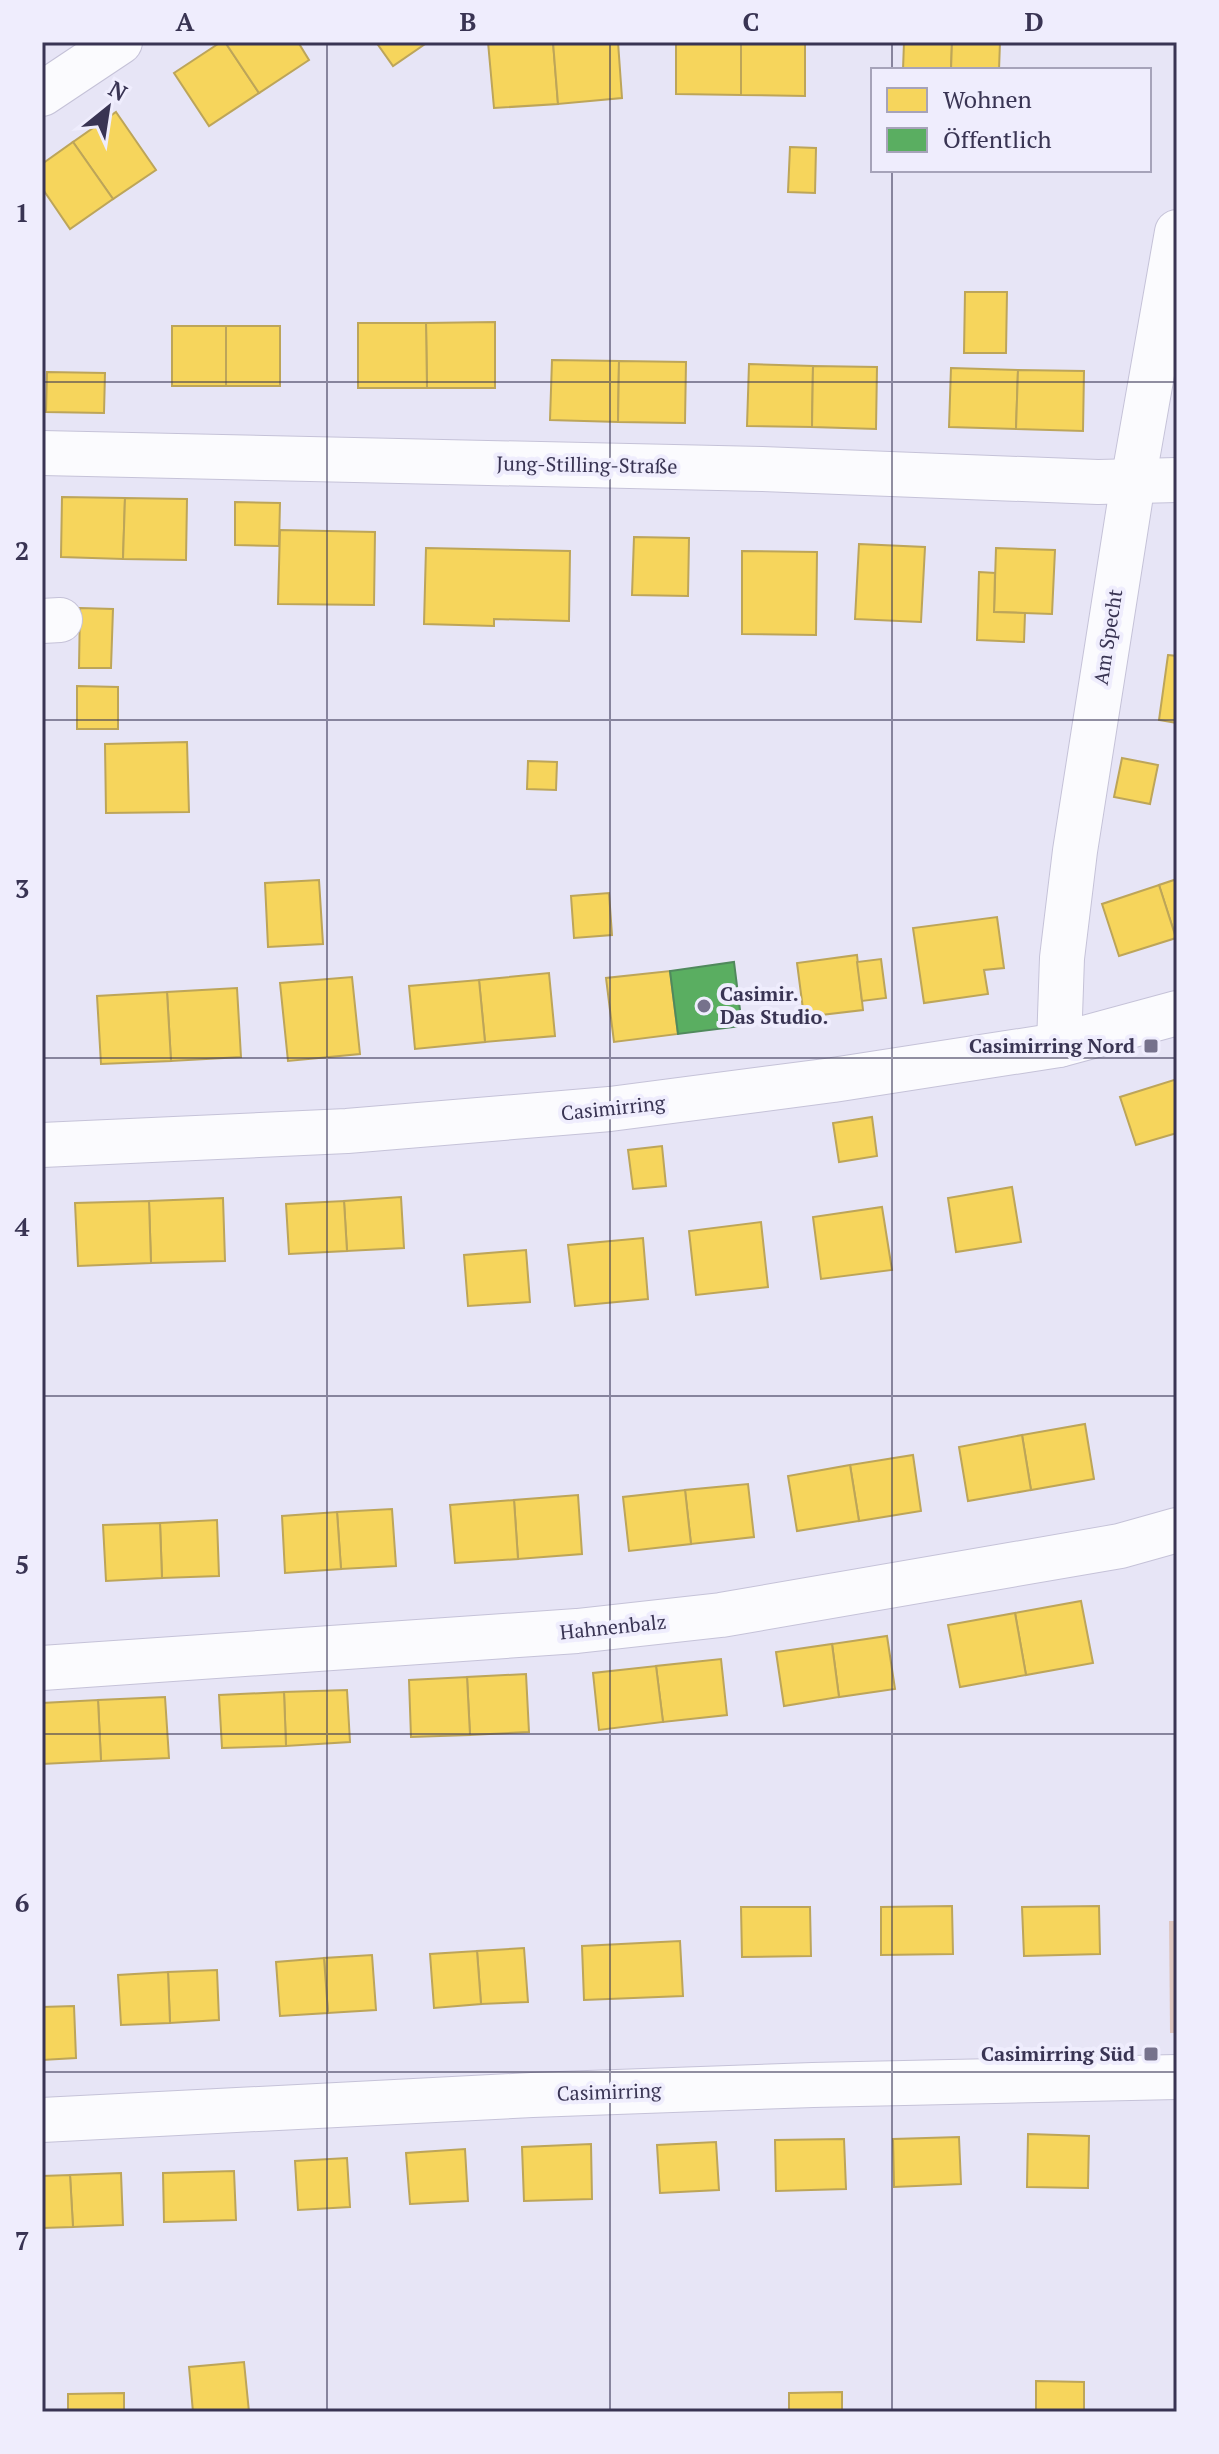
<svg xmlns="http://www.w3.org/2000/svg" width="1219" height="2454" font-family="'PT Serif',serif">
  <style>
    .green { fill: #dec6c0 }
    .homes { fill: #f6d55c; stroke: #bda559; stroke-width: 2 }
    .public { fill: #5aae61; stroke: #50895d; stroke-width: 2 }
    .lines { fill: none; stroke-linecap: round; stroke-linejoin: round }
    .minor-casing { stroke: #c5c2d8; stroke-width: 46 }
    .minor { stroke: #fbfbfe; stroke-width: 44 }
    .grid { fill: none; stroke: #393453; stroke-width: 2; stroke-opacity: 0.55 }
    .poi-dot { fill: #76728c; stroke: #efedfd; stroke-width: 3 }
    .labels { text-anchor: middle; stroke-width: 8; stroke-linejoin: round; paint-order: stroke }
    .street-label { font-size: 20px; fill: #393453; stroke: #efedfd }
    .poi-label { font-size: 20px; font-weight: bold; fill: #393453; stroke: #efedfd; text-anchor: end }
    .neatline { fill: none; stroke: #393453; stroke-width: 3 }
    .grid-label { font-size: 26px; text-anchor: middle; font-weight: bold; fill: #393453 }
  </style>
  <rect width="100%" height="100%" fill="#e7e5f6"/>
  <polygon class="green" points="1169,1921 1177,1921 1177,2033 1170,2033"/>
  <g class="homes">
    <polygon points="221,42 225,42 259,93 209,126 174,73"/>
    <polygon points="225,42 298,42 309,60 259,93"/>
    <polygon points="376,42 428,42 393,66"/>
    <polygon points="488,42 553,42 558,104 494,108"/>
    <polygon points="553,42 618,42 622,98 558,104"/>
    <polygon points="676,42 741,42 741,95 676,94"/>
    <polygon points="741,42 805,42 805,96 741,95"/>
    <polygon points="904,42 952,42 951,70 903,70"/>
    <polygon points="952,42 1000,42 999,70 951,70"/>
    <polygon points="116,112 156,170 113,199 73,142"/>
    <polygon points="73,142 113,199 70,229 42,188 42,164"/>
    <polygon points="790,147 816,148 815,193 788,192"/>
    <polygon points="965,292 1007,292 1006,353 964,353"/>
    <polygon points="495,322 495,388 427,388 426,323"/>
    <polygon points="358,323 426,323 427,388 358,388"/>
    <rect x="172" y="326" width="54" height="60"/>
    <rect x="226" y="326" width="54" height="60"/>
    <polygon points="552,360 619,361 618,422 550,420"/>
    <polygon points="619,361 686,362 685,423 618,422"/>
    <polygon points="749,364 813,366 812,427 747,426"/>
    <polygon points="813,366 877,367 876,429 812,427"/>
    <polygon points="951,368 1018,370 1016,429 949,427"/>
    <polygon points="1018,370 1084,371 1083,431 1016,429"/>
    <polygon points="47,372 105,373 104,413 46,412"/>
    <polygon points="62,497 125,498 123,559 61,557"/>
    <polygon points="125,498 187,499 186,560 123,559"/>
    <polygon points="235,502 280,503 279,546 235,545"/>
    <polygon points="280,530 375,532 374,605 278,604"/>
    <polygon points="634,537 689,538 688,596 632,595"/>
    <polygon points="859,544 925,547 921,622 855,619"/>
    <polygon points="426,548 570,551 569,621 494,619 494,626 424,624"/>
    <polygon points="996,548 1055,550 1052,614 994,612"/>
    <polygon points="742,551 817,552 816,635 742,634"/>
    <polygon points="979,572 995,573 994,612 1025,613 1024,642 977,640"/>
    <polygon points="80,608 113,609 111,668 79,668"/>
    <polygon points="1168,655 1177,656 1177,723 1159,720"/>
    <polygon points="77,686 118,687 118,729 77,729"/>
    <polygon points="187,742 189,812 106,813 105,744"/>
    <polygon points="1122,758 1158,765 1150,804 1114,797"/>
    <polygon points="528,761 557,762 556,790 527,789"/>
    <polygon points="1177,879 1177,937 1176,938 1159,885"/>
    <polygon points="319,880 323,944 268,947 265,883"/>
    <polygon points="1159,885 1176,938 1119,956 1102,904"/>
    <polygon points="609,893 612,935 574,938 571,896"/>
    <polygon points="997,917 1004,968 984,970 988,994 924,1003 913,928"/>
    <polygon points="857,955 863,1010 804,1017 797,963"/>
    <polygon points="881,959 886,998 862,1001 857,962"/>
    <polygon points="670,971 678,1034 614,1042 606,978"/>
    <polygon points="549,973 555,1036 485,1042 479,980"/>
    <polygon points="352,977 360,1054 288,1061 280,983"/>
    <polygon points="479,980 485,1042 415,1049 409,986"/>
    <polygon points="237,988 241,1057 171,1061 167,992"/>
    <polygon points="167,992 171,1061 101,1064 97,996"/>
    <polygon points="1177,1079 1177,1133 1136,1145 1120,1097"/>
    <polygon points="872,1117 877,1156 839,1162 833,1123"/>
    <polygon points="662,1146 666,1186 633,1189 628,1150"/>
    <polygon points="1012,1187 1021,1242 956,1252 948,1198"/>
    <polygon points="401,1197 404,1248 347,1251 344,1201"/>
    <polygon points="223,1198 225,1261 151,1263 149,1201"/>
    <polygon points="149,1201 151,1263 78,1266 75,1203"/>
    <polygon points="344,1201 347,1251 289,1254 286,1204"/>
    <polygon points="882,1207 892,1270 821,1279 813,1217"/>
    <polygon points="761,1222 768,1287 696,1295 689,1231"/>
    <polygon points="643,1238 648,1299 575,1306 568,1245"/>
    <polygon points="526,1250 530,1302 468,1306 464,1255"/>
    <polygon points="1085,1424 1094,1479 1031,1490 1022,1435"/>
    <polygon points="1022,1435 1031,1490 968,1501 959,1447"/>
    <polygon points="913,1455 921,1511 859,1521 850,1465"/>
    <polygon points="850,1465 859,1521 797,1531 788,1476"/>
    <polygon points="748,1484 754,1537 691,1544 685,1490"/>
    <polygon points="685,1490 691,1544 629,1551 623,1497"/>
    <polygon points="578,1495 582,1554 518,1559 514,1500"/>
    <polygon points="514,1500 518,1559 455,1563 450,1505"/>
    <polygon points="392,1509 396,1566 341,1569 337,1512"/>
    <polygon points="337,1512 341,1569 285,1573 282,1516"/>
    <polygon points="217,1520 219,1576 162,1578 160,1523"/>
    <polygon points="160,1523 162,1578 106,1581 103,1525"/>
    <polygon points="1081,1601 1093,1663 1026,1675 1015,1613"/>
    <polygon points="1015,1613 1026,1675 960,1687 948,1625"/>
    <polygon points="887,1636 895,1689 839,1697 832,1644"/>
    <polygon points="832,1644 839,1697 784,1706 776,1652"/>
    <polygon points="721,1659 727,1715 663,1722 656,1666"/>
    <polygon points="656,1666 663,1722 599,1730 593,1673"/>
    <polygon points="526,1674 529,1732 470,1735 467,1677"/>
    <polygon points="467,1677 470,1735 411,1737 409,1680"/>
    <polygon points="347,1690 350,1742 286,1746 284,1692"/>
    <polygon points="284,1692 286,1746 222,1748 219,1695"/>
    <polygon points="165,1697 169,1758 101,1761 98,1700"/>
    <polygon points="98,1700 101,1761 42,1764 42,1703"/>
    <polygon points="952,1906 953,1954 881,1955 881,1907"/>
    <polygon points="1099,1906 1100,1954 1024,1956 1022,1907"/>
    <polygon points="741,1907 810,1907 811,1956 742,1957"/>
    <polygon points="680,1941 683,1996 584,2000 582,1946"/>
    <polygon points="524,1948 528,2002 481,2004 477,1951"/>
    <polygon points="477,1951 481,2004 434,2008 430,1954"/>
    <polygon points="372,1955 376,2010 328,2013 324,1958"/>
    <polygon points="324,1958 328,2013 280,2016 276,1962"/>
    <polygon points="217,1970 219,2020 170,2023 168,1972"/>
    <polygon points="168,1972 170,2023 121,2025 118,1975"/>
    <polygon points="74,2006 76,2058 42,2060 42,2007"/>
    <polygon points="1028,2134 1089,2136 1088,2188 1027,2187"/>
    <polygon points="959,2137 961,2184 894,2187 893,2139"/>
    <polygon points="844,2139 846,2189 776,2191 775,2140"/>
    <polygon points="716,2142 719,2190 660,2193 657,2145"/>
    <polygon points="591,2144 592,2199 524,2201 522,2147"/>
    <polygon points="465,2149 468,2201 410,2204 406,2153"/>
    <polygon points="347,2158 350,2207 298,2210 295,2161"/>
    <polygon points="234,2171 236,2220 164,2222 163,2173"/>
    <polygon points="121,2173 123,2225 73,2227 70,2175"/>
    <polygon points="70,2175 73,2227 42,2228 42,2176"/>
    <polygon points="244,2362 249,2412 193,2412 189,2367"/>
    <polygon points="1036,2381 1084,2382 1084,2412 1036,2412"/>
    <polygon points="842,2392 842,2412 789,2412 789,2393"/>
    <polygon points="124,2393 124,2412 68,2412 68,2394"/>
  </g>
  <polygon class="public" points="734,962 742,1026 678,1034 670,971"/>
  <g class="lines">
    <defs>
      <g id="minor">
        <polyline points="42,94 120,42"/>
        <polyline points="42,453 762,469 1098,482 1177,480"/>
        <polyline points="42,621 60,620"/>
        <polyline points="1059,1045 1062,958 1075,851 1133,482 1177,232"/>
        <polyline points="42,1145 347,1131 610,1109 833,1080 1059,1045 1177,1013"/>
        <polyline points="42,1668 577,1631 721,1615 1120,1546 1177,1530"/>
        <polyline points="42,2120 532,2095 813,2085 1177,2077"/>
      </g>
    </defs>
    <use href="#minor" class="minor-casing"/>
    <use href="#minor" class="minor"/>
  </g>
  <path class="grid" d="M327,42V2412M610,42V2412M892,42V70M892,170V2412M42,382H1177M42,720H1177M42,1058H1177M42,1396H1177M42,1734H1177M42,2072H1177"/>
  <g class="poi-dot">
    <circle cx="704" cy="1006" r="8"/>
    <rect x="1143" y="1038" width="16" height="16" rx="4"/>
    <rect x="1143" y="2046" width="16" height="16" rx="4"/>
  </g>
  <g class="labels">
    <g class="street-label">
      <text transform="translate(587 465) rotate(1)" y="7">Jung-Stilling-Straße</text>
      <text transform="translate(1108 637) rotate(-81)" y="7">Am Specht</text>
      <text transform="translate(613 1108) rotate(-6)" y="7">Casimirring</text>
      <text transform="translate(613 1627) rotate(-6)" y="7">Hahnenbalz</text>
      <text transform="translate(609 2092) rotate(-2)" y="7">Casimirring</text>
    </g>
    <g class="poi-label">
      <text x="720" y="1001" text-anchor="start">Casimir.<tspan x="720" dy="23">Das Studio.</tspan></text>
      <text x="1135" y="1053">Casimirring Nord</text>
      <text x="1135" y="2061">Casimirring Süd</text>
    </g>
  </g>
  <rect width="1219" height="2454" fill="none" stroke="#efedfd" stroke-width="88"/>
  <rect x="871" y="68" width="280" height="104" fill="#efedfd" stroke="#a6a3b9" stroke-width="2"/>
  <rect x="887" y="88" width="40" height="24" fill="#f6d55c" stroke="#a6a3b9" stroke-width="2"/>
  <text x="943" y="108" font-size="24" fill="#393453">Wohnen</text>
  <rect x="887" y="128" width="40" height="24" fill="#5aae61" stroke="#a6a3b9" stroke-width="2"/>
  <text x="943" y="148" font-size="24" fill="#393453">Öffentlich</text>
  <g transform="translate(108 108) rotate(30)" stroke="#efedfd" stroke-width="6" paint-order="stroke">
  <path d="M0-6L14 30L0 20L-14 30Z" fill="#393453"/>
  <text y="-12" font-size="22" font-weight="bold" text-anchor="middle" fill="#393453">N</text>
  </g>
  <rect x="44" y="44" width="1131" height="2366" class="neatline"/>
  <g class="grid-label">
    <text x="185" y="31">A</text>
    <text x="468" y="31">B</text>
    <text x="751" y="31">C</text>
    <text x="1034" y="31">D</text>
    <text x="22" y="222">1</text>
    <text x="22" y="560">2</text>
    <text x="22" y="898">3</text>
    <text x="22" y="1236">4</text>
    <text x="22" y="1574">5</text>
    <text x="22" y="1912">6</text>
    <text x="22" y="2250">7</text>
  </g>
</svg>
